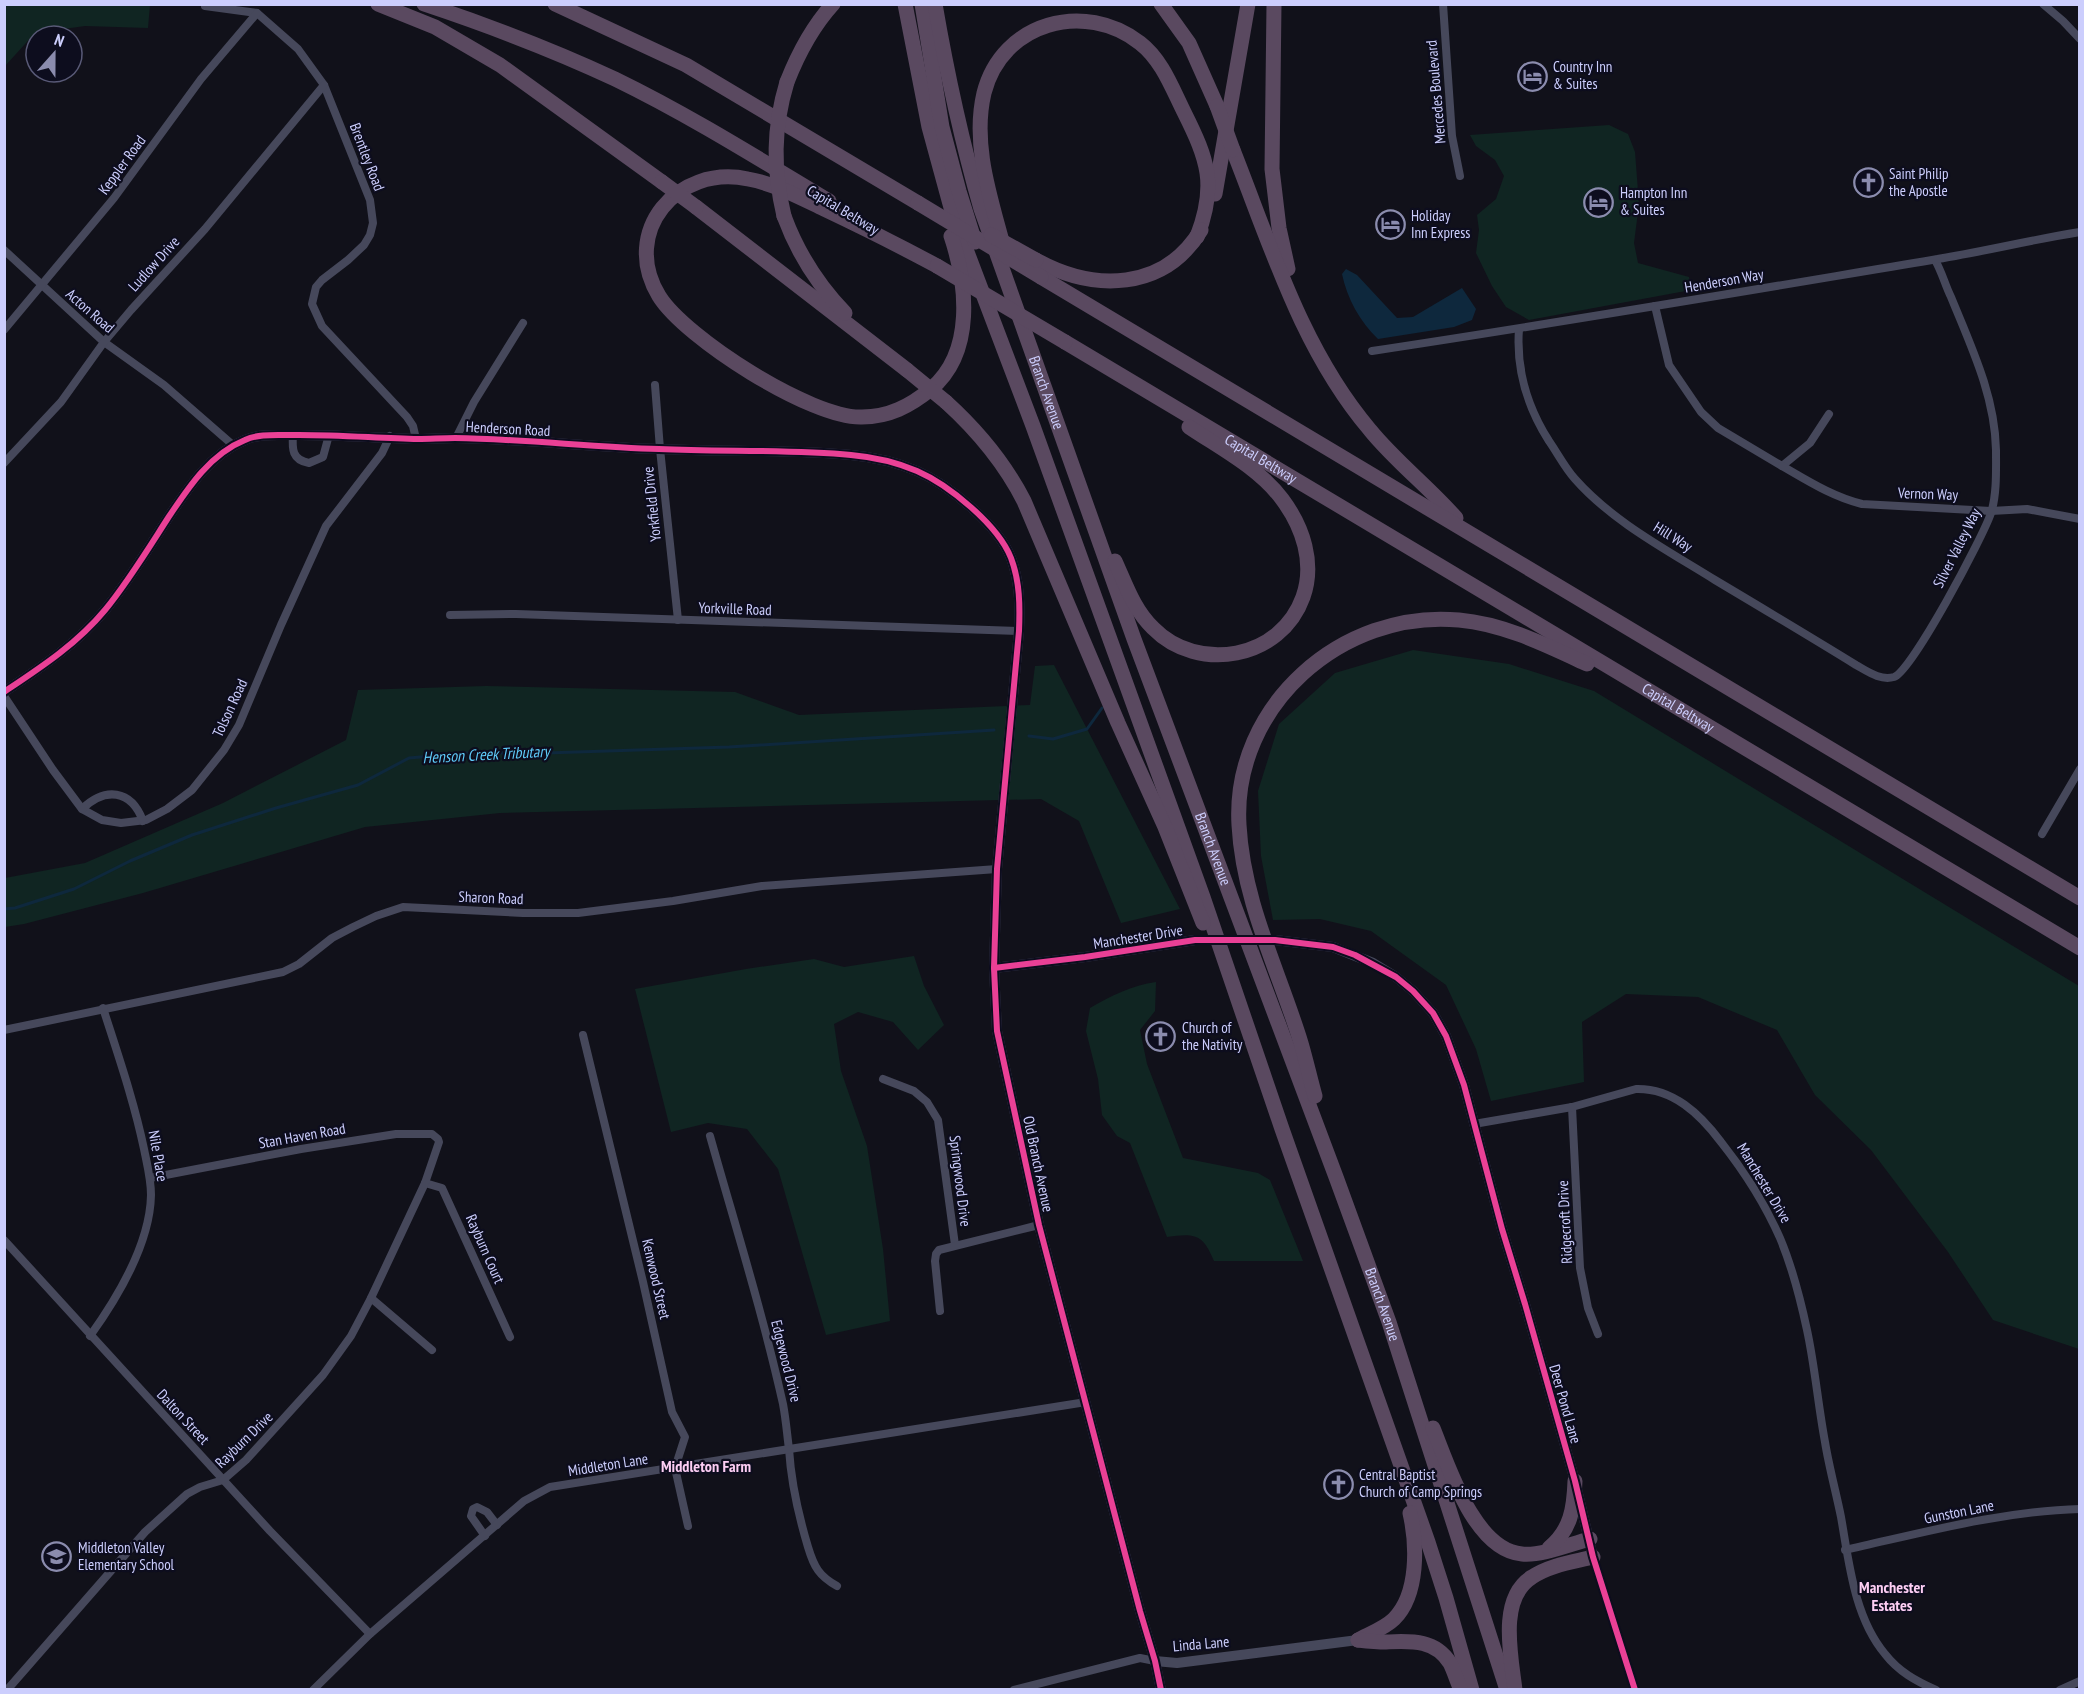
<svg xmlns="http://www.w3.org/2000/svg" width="2084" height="1694" font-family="'PT Sans Narrow',sans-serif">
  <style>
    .green { fill: #102522 }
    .water { fill: #0e283d }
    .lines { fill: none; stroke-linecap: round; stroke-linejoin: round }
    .stream { stroke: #0e283d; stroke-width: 3 }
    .minor { stroke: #46485b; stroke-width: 8 }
    .tertiary { stroke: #46485b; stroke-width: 10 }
    .motorway { stroke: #5a4960; stroke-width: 15 }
    .tertiary-bridge { stroke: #46485b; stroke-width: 10 }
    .motorway-bridge { stroke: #5a4960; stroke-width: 15 }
    .cycleway-casing { stroke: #0d0d1e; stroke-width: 10 }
    .cycleway { stroke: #ea4096; stroke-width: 6 }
    .labels { text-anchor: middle; stroke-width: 4.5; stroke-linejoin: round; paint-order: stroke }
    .poi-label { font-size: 15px; fill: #cccefd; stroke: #0d0d1e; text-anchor: start }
    .street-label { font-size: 15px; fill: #cccefd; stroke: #0d0d1e }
    .water-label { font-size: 16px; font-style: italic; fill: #5ecaf8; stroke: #0d0d1e }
    .neighbourhood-label { font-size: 16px; font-weight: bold; fill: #fdcef4; stroke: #0d0d1e }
  </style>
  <rect width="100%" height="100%" fill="#11111a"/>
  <g class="green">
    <polygon points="5,4 150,5 148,28 85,26 35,33 5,66"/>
    <polygon points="1609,125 1628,134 1635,152 1639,204 1634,243 1638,263 1689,277 1691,290 1529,320 1506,307 1492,286 1476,253 1479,230 1477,215 1496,199 1504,176 1495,160 1476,146 1470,135"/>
    <polygon points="1413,650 1509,664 1594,691 2079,986 2079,1349 1993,1320 1948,1252 1871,1150 1815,1095 1777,1030 1698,997 1626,994 1582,1022 1584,1082 1491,1101 1476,1049 1446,985 1371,931 1320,919 1273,920 1261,856 1258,791 1279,724 1335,673"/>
    <polygon points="1054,665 1180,909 1121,923 1079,821 1041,799 500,813 365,827 143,893 24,924 5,927 5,878 85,863 223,803 346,740 358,690 486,686 735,692 799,715 1030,705 1035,666"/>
    <polygon points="914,956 924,986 944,1025 918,1050 893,1022 858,1012 834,1024 841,1071 867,1146 883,1249 890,1321 826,1335 778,1169 747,1129 708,1123 671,1132 635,989 746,969 814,959 844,967"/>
    <path d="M1156,982L1155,1011L1140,1030L1147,1064L1183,1158L1258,1173L1270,1180L1303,1261H1214C1203,1234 1195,1233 1167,1237L1130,1143L1117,1136L1102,1115L1098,1079L1086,1031L1090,1008C1111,996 1132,985 1156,982Z"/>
  </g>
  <path class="water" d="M1346,269L1357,275L1397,318L1413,317L1462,288L1476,309L1472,320L1454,327L1378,339C1360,322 1347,298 1342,274Z"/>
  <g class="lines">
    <g class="stream">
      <polyline points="1029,736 1053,739 1087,729 1102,708"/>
      <polyline points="4,909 15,908 74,889 130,861 192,835 276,808 358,785 409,758 465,753 546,753 729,747 994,730"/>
    </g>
    <g class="minor">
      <polyline points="1443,4 1452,136 1460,176"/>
      <polyline points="2043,4 2063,21 2080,39"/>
      <polyline points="205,6 257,13 298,49 324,85 370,200 373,223 370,235 364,245 348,260 322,280 316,287 312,304 322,326 407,417 413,426 416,439"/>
      <polyline points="4,250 104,342 164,385 234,446"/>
      <polyline points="1655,306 1669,365 1701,412 1718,428 1782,466 1810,443 1829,414"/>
      <path d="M1519,329C1516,369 1528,408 1549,441C1558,454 1565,468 1575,479C1613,522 1667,550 1715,580C1762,608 1809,636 1856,665C1867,671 1880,681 1894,677C1912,671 1983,537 1991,513C1997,494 1996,470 1996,450C1995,396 1971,346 1951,297C1945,285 1942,272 1935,260"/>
      <polyline points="4,330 114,198 201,79 257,13"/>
      <path d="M1372,351C1559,323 1746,291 1932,260C1982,252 2030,240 2080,232"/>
      <polyline points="655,385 660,449 678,620"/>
      <path d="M293,435C292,449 292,460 309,463L323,457L329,435"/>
      <polyline points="456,438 474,402 523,323"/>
      <polyline points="4,463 61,402 104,342 131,310 205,229 324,85"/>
      <path d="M1782,466C1808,481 1833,497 1862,504L1991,511L2027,509L2080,519"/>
      <polyline points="450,615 516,614 1019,631"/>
      <polyline points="4,696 53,770 82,809 102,820 121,823 146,820 167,809 192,790 224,750 239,725 281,625 326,526 382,453 390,436"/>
      <path d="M82,809C105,787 131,789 143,821"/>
      <polyline points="2042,834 2080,769"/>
      <polyline points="4,1030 283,972 299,964 332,938 353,927 376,916 403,907 523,913 578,913 673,901 762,886 997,869"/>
      <polyline points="583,1035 643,1282 672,1412 685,1437 675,1468 688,1526"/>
      <polyline points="883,1079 914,1091 927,1102 938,1120 955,1245"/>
      <polyline points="1572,1107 1580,1268 1588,1308 1598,1334"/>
      <path d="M1474,1124L1572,1107L1636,1089C1673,1088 1700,1114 1721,1142C1744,1171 1765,1204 1780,1238C1791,1264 1801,1302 1807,1330C1815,1367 1818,1405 1825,1442C1829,1467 1836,1492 1841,1517C1849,1562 1854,1617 1885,1654C1899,1672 1916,1681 1936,1690"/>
      <path d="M710,1136C735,1225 763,1314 783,1404C786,1420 787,1434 789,1449C791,1481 799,1517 808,1547C814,1567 819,1576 837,1586"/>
      <polyline points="425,1183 442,1188 510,1337"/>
      <polyline points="4,1240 270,1531 370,1634"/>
      <polyline points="371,1298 432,1350"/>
      <polyline points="940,1311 935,1261 936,1254 939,1250 1039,1225"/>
      <path d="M90,1336C118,1297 150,1244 151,1195C151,1179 147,1164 144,1149C134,1101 118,1055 103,1008"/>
      <polyline points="485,1536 471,1516 473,1509 477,1507 487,1512 497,1525"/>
      <path d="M1845,1550C1922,1533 2001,1511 2080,1509"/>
      <polyline points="1593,1557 1635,1690"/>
      <polyline points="7,1690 145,1532 187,1494 200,1487 223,1480 246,1460 323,1375 351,1336 371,1298 425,1183 439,1142 438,1139 432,1134 396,1134 301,1149 150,1178"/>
      <polyline points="313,1690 370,1634 524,1501 550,1487 1086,1402"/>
      <polyline points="1014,1690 1140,1658 1155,1661"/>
      <polyline points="2060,1690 2080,1681"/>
    </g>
    <g class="tertiary">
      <path d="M4,692C40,668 77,644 105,610C128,582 148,549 168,518C188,488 210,454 245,440C258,434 273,435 288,435C331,434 374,438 418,439C430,439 442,438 455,438C523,439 591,447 659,449C723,452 787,449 851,455C873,457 896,462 917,471C949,485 998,525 1011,558C1020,582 1020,606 1019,631L997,869L994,968L997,1031L1039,1225L1140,1611L1155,1661L1161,1690"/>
      <polyline points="1275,940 1333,947 1373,963 1396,977 1413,991 1433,1013 1446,1036 1464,1085 1502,1229 1525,1304 1575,1481 1593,1557"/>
      <polyline points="994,968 1085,957 1195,940"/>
      <polyline points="1155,1661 1177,1663 1358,1640"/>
    </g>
    <g class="motorway">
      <polyline points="378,4 435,27 500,65 662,182"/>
      <path d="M424,4C490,26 553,50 615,79C689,115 759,159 829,201"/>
      <polyline points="555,4 686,65 918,203"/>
      <polyline points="905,4 929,127 953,215 1033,426 1203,897 1282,1129 1428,1542 1446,1598 1472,1690"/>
      <polyline points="922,4 942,127 959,191 975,242"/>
      <path id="s1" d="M935,4C947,74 962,142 981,209L1134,639L1336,1177L1389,1322L1507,1690"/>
      <polyline points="1161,4 1189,43 1217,106"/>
      <polyline points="1274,4 1272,169 1279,228 1288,269"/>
      <path d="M787,82C798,54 812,27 833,4"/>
      <path d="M1233,150C1271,246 1302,350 1370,430C1396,462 1429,487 1456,518"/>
      <polyline points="1215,194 1248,4"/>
      <polyline points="696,207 907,370"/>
      <path d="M784,216C798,254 817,284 845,313"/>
      <path d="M1003,245C990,196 972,144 984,93C1002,22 1085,0 1140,43C1162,60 1172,88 1184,112C1208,160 1217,185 1197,237"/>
      <path d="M1036,260C1094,292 1164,291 1201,230"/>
      <path d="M937,266C900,246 862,227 824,209C799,197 775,184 748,179C677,164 620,232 659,296C685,338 812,419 862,417C889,417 910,406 931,389C975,352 967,284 951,236"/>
      <polyline points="1041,277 2080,898"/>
      <path id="s2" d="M1065,342L2080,948"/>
      <path d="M946,402C978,431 1004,462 1024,501L1118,723L1165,827L1203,923"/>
      <path d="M1115,561C1126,585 1134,610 1153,628C1198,674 1281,659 1303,597C1315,563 1303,527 1282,499C1259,468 1220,448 1189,427"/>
      <path d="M1315,1096C1310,1078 1306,1060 1301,1043C1279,971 1243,902 1239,825C1232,706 1342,609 1459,620C1504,624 1546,645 1587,664"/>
      <path d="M1433,1428C1448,1465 1474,1550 1522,1554C1542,1556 1570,1544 1590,1539"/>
      <path d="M1549,1548C1571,1530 1574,1508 1575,1481"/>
      <path d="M1358,1640C1369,1634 1385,1628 1394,1619C1419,1594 1417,1544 1410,1513"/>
      <path d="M1358,1640C1367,1641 1377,1642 1386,1642C1411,1641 1435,1639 1450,1663C1454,1671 1457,1681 1461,1690"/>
      <path d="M1515,1690C1511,1656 1498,1598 1532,1577C1550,1565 1573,1562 1593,1557"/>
    </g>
    <polyline class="tertiary-bridge" points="1195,940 1275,940"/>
    <g class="motorway-bridge">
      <polyline points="1217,106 1233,150"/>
      <polyline points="662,182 696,207"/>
      <polyline points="918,203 1041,277"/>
      <path d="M784,216C773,170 773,128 787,82"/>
      <polyline points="991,235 1036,260"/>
      <polyline points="937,266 1065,342"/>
      <polyline points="907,370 946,402"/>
    </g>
    <defs>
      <g id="cycleway">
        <path d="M4,692C40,668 77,644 105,610C128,582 148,549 168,518C188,488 210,454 245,440C258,434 273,435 288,435C331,434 374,438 418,439C430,439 442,438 455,438C523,439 591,447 659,449C723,452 787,449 851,455C873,457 896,462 917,471C949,485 998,525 1011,558C1020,582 1020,606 1019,631L997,869L994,968L997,1031L1039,1225L1140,1611L1155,1661L1161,1690"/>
        <polyline points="994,968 1085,957 1195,940 1275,940 1333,947 1355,955 1396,977 1413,991 1433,1013 1446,1036 1464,1085 1502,1229 1525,1304 1575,1481 1593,1557 1635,1690"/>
      </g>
    </defs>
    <use href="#cycleway" class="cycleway-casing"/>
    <use href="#cycleway" class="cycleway"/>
  </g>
  <defs>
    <symbol id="hotel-ring" viewBox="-11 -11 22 22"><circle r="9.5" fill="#0d0d1e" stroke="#8b8cae" stroke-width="1.5"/><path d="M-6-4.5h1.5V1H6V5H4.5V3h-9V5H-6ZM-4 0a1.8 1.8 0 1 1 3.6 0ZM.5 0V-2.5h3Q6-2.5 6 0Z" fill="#8b8cae"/></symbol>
    <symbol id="church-ring" viewBox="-11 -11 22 22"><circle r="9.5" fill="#0d0d1e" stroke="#8b8cae" stroke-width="1.5"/><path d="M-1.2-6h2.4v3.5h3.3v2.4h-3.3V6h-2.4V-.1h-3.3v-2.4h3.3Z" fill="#8b8cae"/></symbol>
    <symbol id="school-ring" viewBox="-11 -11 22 22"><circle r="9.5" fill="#0d0d1e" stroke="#8b8cae" stroke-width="1.5"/><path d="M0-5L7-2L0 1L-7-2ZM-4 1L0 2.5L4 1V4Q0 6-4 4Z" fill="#8b8cae"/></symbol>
  </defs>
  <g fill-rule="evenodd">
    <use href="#hotel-ring" x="1516" y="60" width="33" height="33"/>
    <use href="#church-ring" x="1852" y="166" width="33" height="33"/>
    <use href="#hotel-ring" x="1582" y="186" width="33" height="33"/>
    <use href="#hotel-ring" x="1374" y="208" width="33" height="33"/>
    <use href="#church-ring" x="1144" y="1020" width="33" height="33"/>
    <use href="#church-ring" x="1322" y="1468" width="33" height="33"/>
    <use href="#school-ring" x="40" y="1540" width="33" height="33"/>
  </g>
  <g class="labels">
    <g class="poi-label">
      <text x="1553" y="72">Country Inn<tspan x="1553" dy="17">&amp; Suites</tspan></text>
      <text x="1889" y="179">Saint Philip<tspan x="1889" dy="17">the Apostle</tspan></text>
      <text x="1620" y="198">Hampton Inn<tspan x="1620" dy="17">&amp; Suites</tspan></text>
      <text x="1411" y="221">Holiday<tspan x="1411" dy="17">Inn Express</tspan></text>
      <text x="1182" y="1033">Church of<tspan x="1182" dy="17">the Nativity</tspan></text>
      <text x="1359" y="1480">Central Baptist<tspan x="1359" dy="17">Church of Camp Springs</tspan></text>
      <text x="78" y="1553">Middleton Valley<tspan x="78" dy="17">Elementary School</tspan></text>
    </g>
    <g class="street-label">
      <text transform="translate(1436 92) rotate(-95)" y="5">Mercedes Boulevard</text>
      <text transform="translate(367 157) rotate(69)" y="5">Brentley Road</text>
      <text transform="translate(122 165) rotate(-54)" y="5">Keppler Road</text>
      <text transform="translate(843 210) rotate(31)" y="5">Capital Beltway</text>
      <text transform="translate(154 264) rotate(-48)" y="5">Ludlow Drive</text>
      <text transform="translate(1724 281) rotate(-10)" y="5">Henderson Way</text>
      <text transform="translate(90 311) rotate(41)" y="5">Acton Road</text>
      <text dy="5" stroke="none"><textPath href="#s1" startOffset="405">Branch Avenue</textPath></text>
      <text transform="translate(508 429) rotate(3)" y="5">Henderson Road</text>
      <text dy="5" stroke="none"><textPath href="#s2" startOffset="228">Capital Beltway</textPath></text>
      <text transform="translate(1928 494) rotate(2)" y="5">Vernon Way</text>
      <text transform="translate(652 504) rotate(-96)" y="5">Yorkfield Drive</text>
      <text transform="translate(1673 537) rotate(32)" y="5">Hill Way</text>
      <text transform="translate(1957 548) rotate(-63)" y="5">Silver Valley Way</text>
      <text transform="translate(735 609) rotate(2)" y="5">Yorkville Road</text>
      <text transform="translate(230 708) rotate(-65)" y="5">Tolson Road</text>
      <text dy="5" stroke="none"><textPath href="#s2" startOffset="714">Capital Beltway</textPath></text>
      <text dy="5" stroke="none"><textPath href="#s1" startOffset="891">Branch Avenue</textPath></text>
      <text transform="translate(491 898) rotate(2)" y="5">Sharon Road</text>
      <text transform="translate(1138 937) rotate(-9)" y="5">Manchester Drive</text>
      <text transform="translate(302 1136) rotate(-10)" y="5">Stan Haven Road</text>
      <text transform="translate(158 1156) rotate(80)" y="5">Nile Place</text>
      <text transform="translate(1038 1164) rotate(78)" y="5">Old Branch Avenue</text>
      <text transform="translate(960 1181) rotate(83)" y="5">Springwood Drive</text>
      <text transform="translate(1764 1183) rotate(59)" y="5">Manchester Drive</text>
      <text transform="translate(1565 1222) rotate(-93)" y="5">Ridgecroft Drive</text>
      <text transform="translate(485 1249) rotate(66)" y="5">Rayburn Court</text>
      <text transform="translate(656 1279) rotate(77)" y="5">Kenwood Street</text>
      <text dy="5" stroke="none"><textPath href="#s1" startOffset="1377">Branch Avenue</textPath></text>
      <text transform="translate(786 1361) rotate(76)" y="5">Edgewood Drive</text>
      <text transform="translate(1565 1404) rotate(74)" y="5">Deer Pond Lane</text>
      <text transform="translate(183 1417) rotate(47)" y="5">Dalton Street</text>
      <text transform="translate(244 1440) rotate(-44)" y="5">Rayburn Drive</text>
      <text transform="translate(608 1465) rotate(-9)" y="5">Middleton Lane</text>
      <text transform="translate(1959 1512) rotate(-11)" y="5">Gunston Lane</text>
      <text transform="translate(1201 1644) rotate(-5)" y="5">Linda Lane</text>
    </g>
    <g class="water-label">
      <text transform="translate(486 754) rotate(-3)" y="6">Henson Creek Tributary</text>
    </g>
    <g class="neighbourhood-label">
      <text x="706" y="1472">Middleton Farm</text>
      <text x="1892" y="1593">Manchester<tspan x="1892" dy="18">Estates</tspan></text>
    </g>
  </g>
  <rect width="2084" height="1694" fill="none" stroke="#cccefd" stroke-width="12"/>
  <g transform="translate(54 54) rotate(21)"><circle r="28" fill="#0d0d1e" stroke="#595a77" stroke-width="1.5"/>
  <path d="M0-4.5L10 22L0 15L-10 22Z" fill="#8b8cae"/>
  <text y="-9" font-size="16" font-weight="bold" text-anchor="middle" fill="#cccefd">N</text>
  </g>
</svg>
